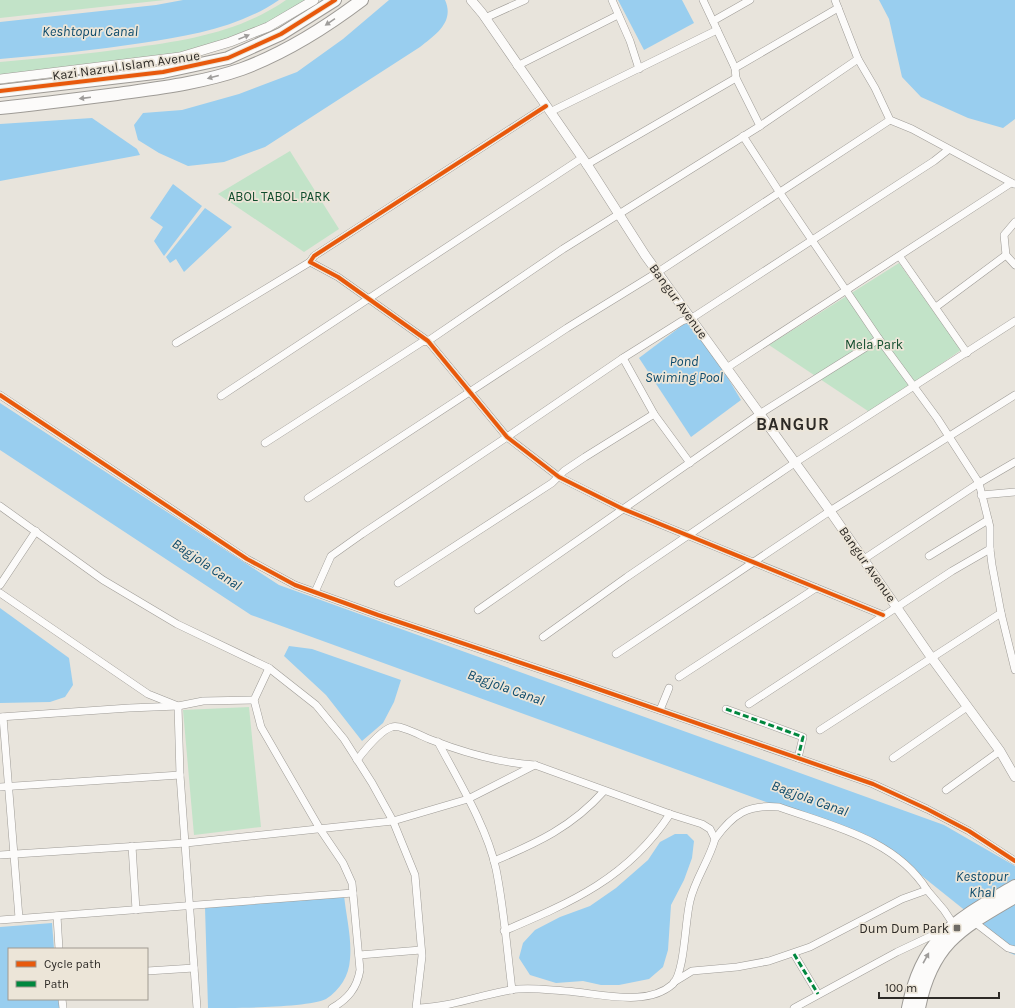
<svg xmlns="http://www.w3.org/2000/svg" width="1015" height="1008" font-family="Karla,sans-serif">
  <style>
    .green { fill: #c2e3c8 }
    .water { fill: #99ceef }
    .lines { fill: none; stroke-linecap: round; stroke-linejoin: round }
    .minor-casing { stroke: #9e9b96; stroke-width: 8 }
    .tertiary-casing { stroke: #9e9b96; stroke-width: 10 }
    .primary-casing { stroke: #9e9b96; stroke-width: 14 }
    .minor { stroke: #fcfbfa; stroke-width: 7 }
    .tertiary { stroke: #fcfbfa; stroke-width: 9 }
    .primary { stroke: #fcfbfa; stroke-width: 12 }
    .quiet { stroke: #00873e; stroke-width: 3; stroke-dasharray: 6 3; stroke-linecap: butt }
    .cycleway-casing { stroke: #ece5d8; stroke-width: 6 }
    .cycleway { stroke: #e8590c; stroke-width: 4 }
    .oneway { fill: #9f9d9b }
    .poi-dot { fill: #6e6b66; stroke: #ece5d8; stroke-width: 1.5 }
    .labels { text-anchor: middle; stroke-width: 3.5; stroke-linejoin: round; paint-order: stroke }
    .street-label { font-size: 13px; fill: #2d2a26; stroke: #ece5d8 }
    .park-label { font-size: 13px; fill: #104c2c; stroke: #ece5d8 }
    .poi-label { font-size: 13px; fill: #2d2a26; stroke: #ece5d8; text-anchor: end }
    .water-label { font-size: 14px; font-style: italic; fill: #0c4a6b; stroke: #ece5d8 }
    .district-label { font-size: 17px; font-weight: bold; letter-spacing: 1px; fill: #2d2a26; stroke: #ece5d8 }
  </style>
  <rect width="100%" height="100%" fill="#e8e4dc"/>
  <g class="green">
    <polygon points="0,0 165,0 0,18"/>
    <path d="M286,0H320L275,28L207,52L0,81V62C43,58 87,54 130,48C185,41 240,32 286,0Z"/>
    <polygon points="290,151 339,229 304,252 218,194"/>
    <polygon points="899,263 961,350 871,413 769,345"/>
    <polygon points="249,707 261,827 194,835 183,710"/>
  </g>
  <g class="water">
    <path d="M183,0H279C238,28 189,36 142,43C95,50 47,55 0,59V22L156,5Z"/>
    <path d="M389,0H445C455,22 435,35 420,47L265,147L224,162L188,166L159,153L138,140L134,125L143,113L182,110L239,94L297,72L343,39Z"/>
    <polygon points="618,0 682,0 694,23 644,50"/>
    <polygon points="879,0 1015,0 1015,119 1003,128 968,118 921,97 902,77 889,19"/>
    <polygon points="92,118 137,149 140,155 0,181 0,124"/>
    <polygon points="173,184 202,206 164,256 154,241 163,227 150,218"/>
    <polygon points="205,208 232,227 184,272 176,259 170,263 166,257"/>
    <polygon points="692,318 741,400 691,437 639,358"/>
    <polygon points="0,403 279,585 944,825 1015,866 1015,955 1010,953 967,912 882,844 251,615 0,450"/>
    <polygon points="0,608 69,658 73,685 65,697 50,702 0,703"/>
    <polygon points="289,646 312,649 401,680 394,702 383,723 362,741 326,695 284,656"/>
    <polygon points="675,834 687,834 694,841 692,858 684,880 671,905 668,950 663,967 649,979 619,985 601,985 583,981 556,983 530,975 519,958 523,943 535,930 560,917 590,906 616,888 648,860 660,842"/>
    <path d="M344,895C346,916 352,938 350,959C349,976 340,990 326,999C307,1008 233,1008 208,1008L205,907Z"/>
    <polygon points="52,923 54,949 9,949 9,999 59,999 60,1008 0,1008 0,927"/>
  </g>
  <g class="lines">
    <defs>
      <g id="minor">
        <polyline points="612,0 630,41 639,69"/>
        <polyline points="703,0 735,68 736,78 760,126"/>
        <polyline points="835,0 858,59 875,88 890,120 912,129 1014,184"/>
        <polyline points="485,18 525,0"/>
        <polyline points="713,21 750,0"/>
        <polyline points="517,66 618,15"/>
        <polyline points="735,68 838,8"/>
        <polyline points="546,106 314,256 310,262 338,277 428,341 507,437 559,477 623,509 883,615"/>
        <polyline points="550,112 717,30"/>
        <polyline points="743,136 780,193 879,339 937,418 979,483 990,527 990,549 992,565 1001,613 1015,670"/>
        <polyline points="586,165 736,78"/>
        <polyline points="1015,222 1004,235 1006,255 1015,265"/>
        <polyline points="900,257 967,353"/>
        <polyline points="936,307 1006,255"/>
        <polyline points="176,343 310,262"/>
        <polyline points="623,358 654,414"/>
        <polyline points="728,367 1011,183"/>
        <polyline points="0,395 247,559 295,585 378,615 569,679 873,784 927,809 969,831 1015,861"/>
        <polyline points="221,396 582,158"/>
        <polyline points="265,443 422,342 428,341 563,249 760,126 858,59"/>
        <polyline points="981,495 1015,492"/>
        <polyline points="308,498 567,328 658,272 890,120"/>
        <polyline points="0,506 103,580 177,624 269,668 316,705 344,739 372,783 393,821 415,875 422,956 416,1008"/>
        <polyline points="929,556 988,520"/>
        <polyline points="864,559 979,483 1015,462"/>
        <polyline points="398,583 552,483 564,471 585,457 654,414 690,463"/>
        <polyline points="0,585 36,531"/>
        <polyline points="315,592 331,556 362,534 507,437 623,358 682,321 692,318 934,161 948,150"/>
        <polyline points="0,593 148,694 178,706 180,775 197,1008"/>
        <polyline points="478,610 761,413 879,339"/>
        <polyline points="543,637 627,577 796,462 1015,321"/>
        <polyline points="616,654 830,511 1015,395"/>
        <path d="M269,668L254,700L261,727L320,829L343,863L352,883L360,970C357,988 348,999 332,1008"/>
        <polyline points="679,677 816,588"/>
        <polyline points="749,704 952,571 990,549"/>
        <polyline points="726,709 803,737 798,758"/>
        <polyline points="660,710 669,688"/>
        <polyline points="0,717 129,708 178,706 203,701 254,700"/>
        <polyline points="3,717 19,918"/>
        <polyline points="820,730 1001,613"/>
        <path d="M438,742C458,780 487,827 496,869C504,908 507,950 512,990"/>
        <polyline points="893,758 967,707"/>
        <path d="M357,760C364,751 381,730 392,727C400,724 421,736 429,739C462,752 500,763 535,765L670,814L702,824L710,829L715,839C709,861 695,879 690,901C685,920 685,971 673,984C646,1008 599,993 565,991C548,990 528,987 511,990C480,995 451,1007 419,1008"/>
        <polyline points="0,787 180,775"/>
        <polyline points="946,790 1000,751"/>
        <path d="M715,839C733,814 748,804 779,807C832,826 895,839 927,890"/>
        <polyline points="132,846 136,910"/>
        <polyline points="0,855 186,843 393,821 468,799 535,765"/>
        <path d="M494,861C537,843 572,827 604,791"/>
        <polyline points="57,916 59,949"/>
        <polyline points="0,920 353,893"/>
        <polyline points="973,921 1008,948 1015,950"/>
        <path d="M504,931C572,902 628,878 670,814"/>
        <polyline points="794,954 818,994"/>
        <polyline points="359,955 421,950"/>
        <polyline points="147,971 194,968"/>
        <polyline points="674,982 692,971 737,967 769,961 810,947 902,899 927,890 944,910 956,928"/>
        <polyline points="62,999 63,1008"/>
        <polyline points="794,1008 897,952 931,936 940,937"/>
      </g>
      <g id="tertiary">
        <polyline points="471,0 482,13 588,166 645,255 830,511 931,657 1000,751 1015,777"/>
        <polyline points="0,79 180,57 230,42 268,27 314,0"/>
      </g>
      <g id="primary">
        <polyline points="0,91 163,72 228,58 281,34 335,0"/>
        <path d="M0,108C39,104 78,99 117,94C159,88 202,83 242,69C285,53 325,28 362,0"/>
        <path d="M908,1008C922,936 957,920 1015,886"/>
        <path d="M919,1008C932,943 962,928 1015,897"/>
      </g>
    </defs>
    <use href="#minor" class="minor-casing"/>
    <use href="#tertiary" class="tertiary-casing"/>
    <use href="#primary" class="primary-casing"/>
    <use href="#minor" class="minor"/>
    <use href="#tertiary" class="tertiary"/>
    <use href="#primary" class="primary"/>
    <g class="quiet">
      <polyline points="726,709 803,737 798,758"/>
      <polyline points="794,954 818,994"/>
    </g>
    <defs>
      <g id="cycleway">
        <polyline points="0,91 163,72 228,58 281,34 335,0"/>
        <polyline points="546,106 314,256 310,262 338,277 428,341 507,437 559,477 623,509 883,615"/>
        <polyline points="0,395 247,559 295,585 378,615 569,679 873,784 927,809 969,831 1015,861"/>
      </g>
    </defs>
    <use href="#cycleway" class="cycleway-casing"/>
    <use href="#cycleway" class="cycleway"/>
  </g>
  <defs><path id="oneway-solid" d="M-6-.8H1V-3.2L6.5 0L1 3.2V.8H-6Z"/></defs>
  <g class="oneway">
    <use href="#oneway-solid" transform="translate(330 22) rotate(146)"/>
    <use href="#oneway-solid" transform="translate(244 37) rotate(-22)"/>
    <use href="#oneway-solid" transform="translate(213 77) rotate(165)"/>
    <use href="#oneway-solid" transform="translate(85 98) rotate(173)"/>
    <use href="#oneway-solid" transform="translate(926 958) rotate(-61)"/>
  </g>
  <rect class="poi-dot" x="953" y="924" width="8" height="8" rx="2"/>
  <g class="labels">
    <g class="street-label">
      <text transform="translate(126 65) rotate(-8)" y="5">Kazi Nazrul Islam Avenue</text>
      <text transform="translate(679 301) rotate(54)" y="5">Bangur Avenue</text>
      <text transform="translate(868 564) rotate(55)" y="5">Bangur Avenue</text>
    </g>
    <g class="park-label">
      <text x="279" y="201">ABOL TABOL PARK</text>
      <text x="874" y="349">Mela Park</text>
    </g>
    <g class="poi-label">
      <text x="949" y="933">Dum Dum Park</text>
    </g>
    <g class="water-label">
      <text x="90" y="36">Keshtopur Canal</text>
      <text x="684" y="366">Pond<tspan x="684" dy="16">Swiming Pool</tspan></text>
      <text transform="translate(207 564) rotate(34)" y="5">Bagjola Canal</text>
      <text transform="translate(506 687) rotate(20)" y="5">Bagjola Canal</text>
      <text transform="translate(810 798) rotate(20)" y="5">Bagjola Canal</text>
      <text x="982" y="881">Kestopur<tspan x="982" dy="16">Khal</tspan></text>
    </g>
    <g class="district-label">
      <text x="793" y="430">BANGUR</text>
    </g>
  </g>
  <rect x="8" y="948" width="140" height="52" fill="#ece5d8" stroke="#a09a91"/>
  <rect x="16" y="961" width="20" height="6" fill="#e8590c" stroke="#a09a91"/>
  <text x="44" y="968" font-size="12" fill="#2d2a26">Cycle path</text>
  <rect x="16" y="981" width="20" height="6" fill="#00873e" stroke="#a09a91"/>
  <text x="44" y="988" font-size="12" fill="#2d2a26">Path</text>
  <path d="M879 992v6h120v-6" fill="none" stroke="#2d2a26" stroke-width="2"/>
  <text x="885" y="992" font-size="12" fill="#2d2a26" stroke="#ece5d8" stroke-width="3" paint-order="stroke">100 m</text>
</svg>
